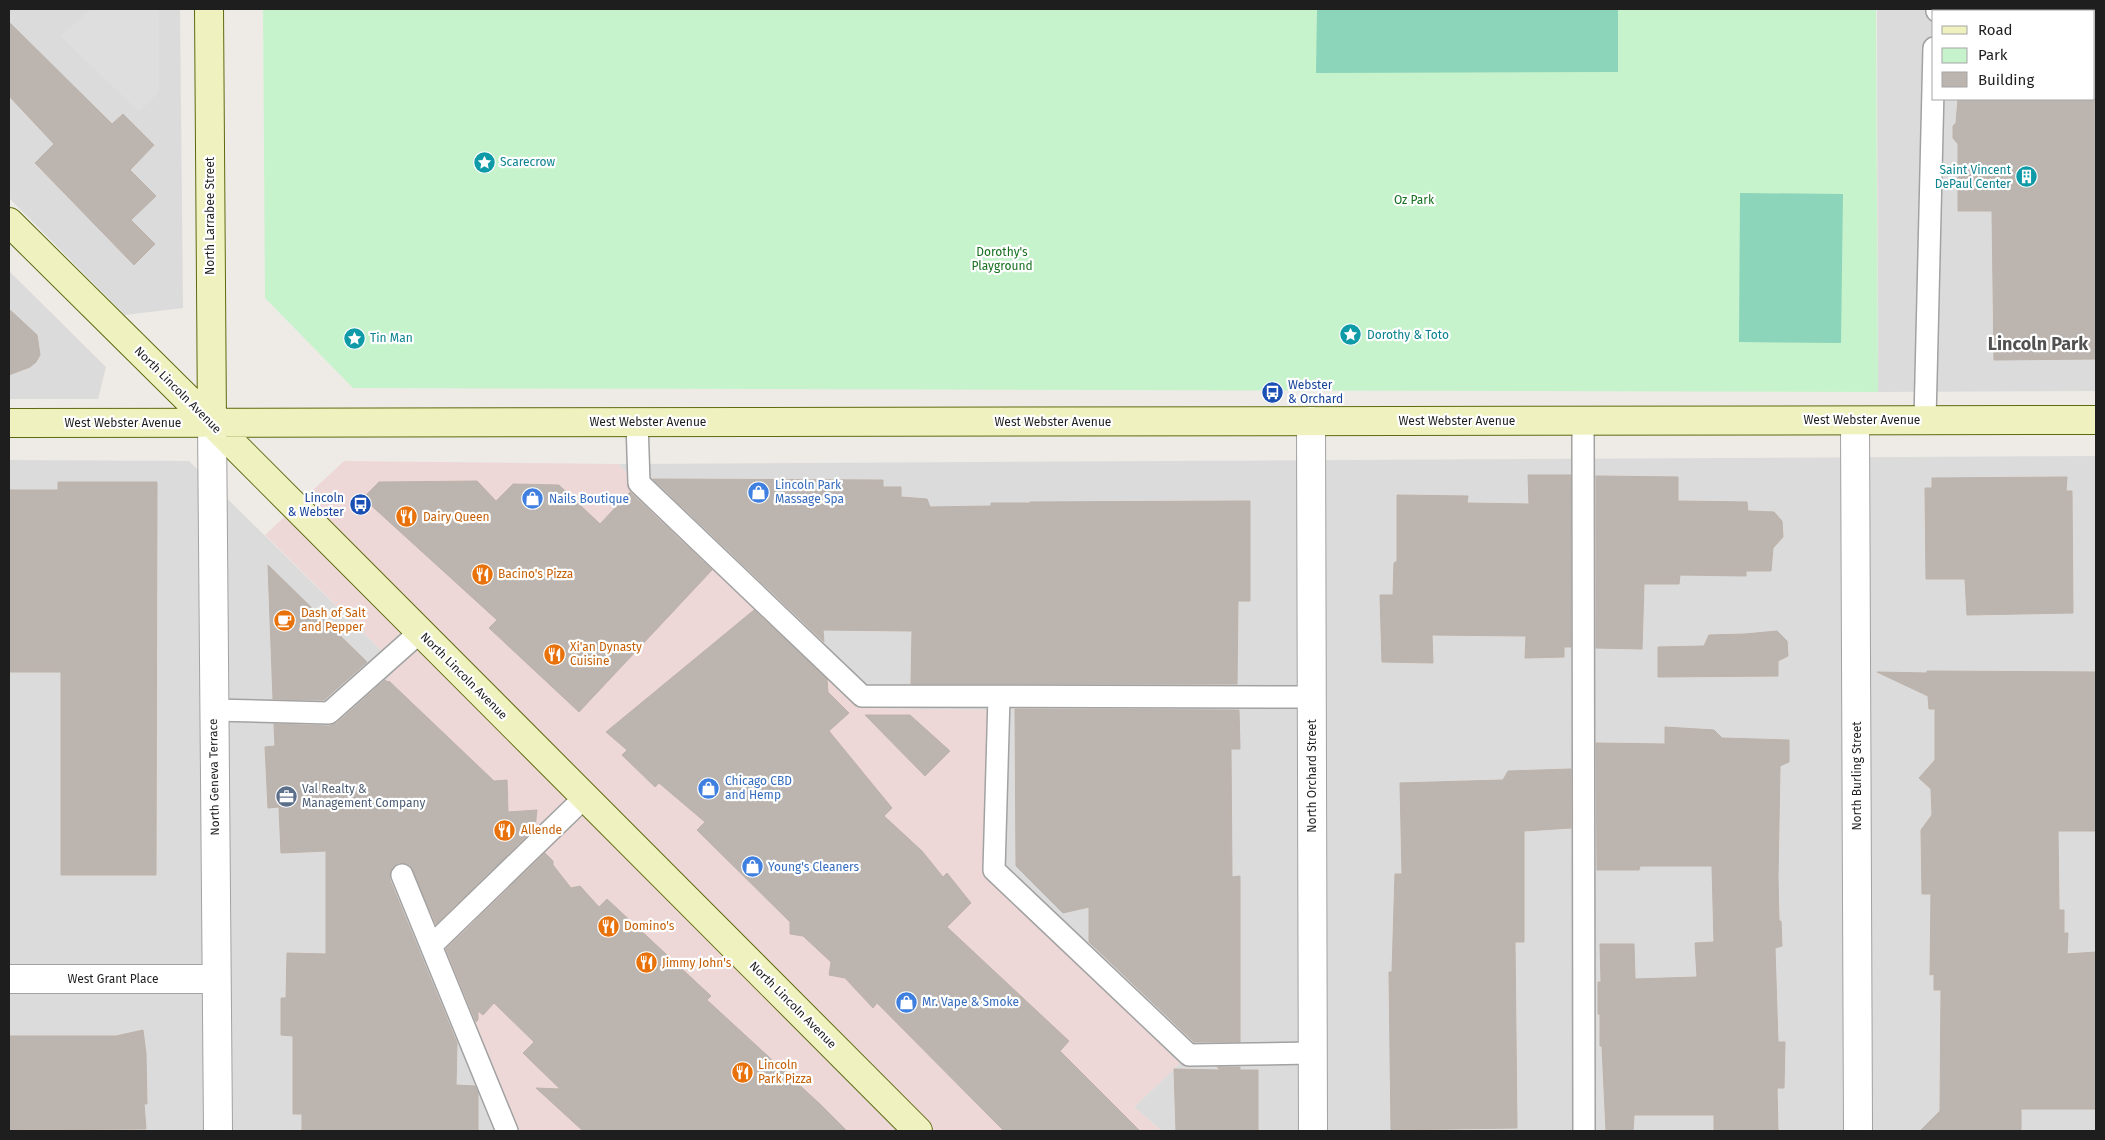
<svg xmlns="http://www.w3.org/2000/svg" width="2105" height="1140" viewBox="0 0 2105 1140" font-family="'Fira Sans',sans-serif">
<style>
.residential{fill:#dcdbdb;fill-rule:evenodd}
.commercial{fill:#edd8d7}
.park{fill:#c7f3cc}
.pitch{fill:#8cd4ba}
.parking{fill:#dedede}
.building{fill:#bbb4af;stroke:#beb3aa}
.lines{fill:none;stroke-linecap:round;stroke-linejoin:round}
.lane-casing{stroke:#a2a2a2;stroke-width:24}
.street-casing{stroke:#a2a2a2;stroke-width:30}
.secondary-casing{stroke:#5e6a11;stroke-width:30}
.lane{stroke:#fff;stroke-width:21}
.street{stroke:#fff;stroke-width:28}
.secondary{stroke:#eff2bf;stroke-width:28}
.labels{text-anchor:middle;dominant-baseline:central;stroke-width:4.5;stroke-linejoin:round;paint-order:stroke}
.culture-label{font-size:12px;fill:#0d838f;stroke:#fff;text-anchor:start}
.park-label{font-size:12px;fill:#187121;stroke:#fff}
.street-label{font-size:12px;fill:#1e1e1e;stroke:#fff}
.transit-label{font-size:12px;fill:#164399;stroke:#fff;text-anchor:start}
.shop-label{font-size:12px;fill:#366cbe;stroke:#fff;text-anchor:start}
.food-label{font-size:12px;fill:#c56008;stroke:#fff;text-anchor:start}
.service-label{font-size:12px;fill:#4e5e75;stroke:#fff;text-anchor:start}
.district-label{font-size:18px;font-weight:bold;fill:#515151;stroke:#fff}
</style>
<rect width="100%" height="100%" fill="#eeebe6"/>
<!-- residential -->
<path class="residential" d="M 9,9 L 180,9 L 183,308 L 125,315 L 9,198 Z
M 1877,9 L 2096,9 L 2096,391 L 1878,392 ZM 1934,11 L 2094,11 L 2094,99 L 1934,99 Z
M 9,271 L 106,367 L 98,399 L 9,399 Z
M 2096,456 L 2096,1131 L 1162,1131 L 1134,1107 L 1180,1063 L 987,877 L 989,710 L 858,708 L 618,464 Z
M 9,460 L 189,461 L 398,667 L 390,677 L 405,861 L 520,1131 L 9,1131 Z"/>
<!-- commercial -->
<path class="commercial" d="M 344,461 L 618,464 L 858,708 L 989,710 L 987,877 L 1180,1063 L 1134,1107 L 1162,1131 L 520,1131 L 405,861 L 340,731 L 398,667 L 265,535 Z"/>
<!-- park -->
<path class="park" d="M 263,9 L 1876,9 L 1878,392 L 353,388 L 265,298 Z"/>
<!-- pitch -->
<path class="pitch" d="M 1317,9 L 1618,9 L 1618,72 L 1316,73 Z
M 1740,193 L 1843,194 L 1841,343 L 1739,342 Z"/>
<!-- parking -->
<path class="parking" d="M 92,9 L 159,9 L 159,92 L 139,112 L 60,36 Z"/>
<!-- building -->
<path class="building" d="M 9,22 L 112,124 L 123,114 L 154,145 L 130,170 L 156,196 L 131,220 L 155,244 L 134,265 L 35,163 L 54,144 L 9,96 Z
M 1958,99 L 2096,99 L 2096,359 L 1994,360 L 1992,211 L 1958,211 L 1958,144 L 1953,138 L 1953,126 L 1956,123 Z
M 9,309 L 37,335 L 40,355 L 36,362 L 30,367 L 9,375 Z
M 1528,475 L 1571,475 L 1571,647 L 1564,647 L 1564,657 L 1525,658 L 1526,636 L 1432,635 L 1433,663 L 1382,662 L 1380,595 L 1393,595 L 1394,563 L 1397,561 L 1397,495 L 1468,496 L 1467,503 L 1529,504 Z
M 1596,476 L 1678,477 L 1678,501 L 1747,502 L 1748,511 L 1774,512 L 1782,521 L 1783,537 L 1773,548 L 1771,571 L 1746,571 L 1746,576 L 1680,575 L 1679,584 L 1644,584 L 1642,649 L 1596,648 Z
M 2067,477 L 2066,491 L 2072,491 L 2073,613 L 1967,615 L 1965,579 L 1926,579 L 1925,488 L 1932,488 L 1932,478 Z
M 653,479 L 883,480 L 883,487 L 901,487 L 901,497 L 927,499 L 930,507 L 991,506 L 991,503 L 1030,503 L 1030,502 L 1250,501 L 1250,601 L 1238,601 L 1237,684 L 911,684 L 912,631 L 823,630 L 824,642 Z
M 477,481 L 496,501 L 513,484 L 559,485 L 600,524 L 630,492 L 712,570 L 579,712 L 489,628 L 497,620 L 363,498 L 379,482 Z
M 58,482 L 157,482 L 156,875 L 61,875 L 61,672 L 9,672 L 9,490 L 58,490 Z
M 268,565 L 367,662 L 324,700 L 273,699 Z
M 754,610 L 827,679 L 828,692 L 849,713 L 829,731 L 892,808 L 884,816 L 922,851 L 943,877 L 947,873 L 971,903 L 947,927 L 1069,1041 L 1060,1051 L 1140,1131 L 1004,1131 L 877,1003 L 873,1008 L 845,978 L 829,975 L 831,962 L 803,936 L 790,934 L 790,922 L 697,830 L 705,822 L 659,783 L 655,787 L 622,755 L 627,750 L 606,732 Z
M 1777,631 L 1787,641 L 1788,656 L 1778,661 L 1778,676 L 1658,677 L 1658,647 L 1704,646 L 1709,635 L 1745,634 Z
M 1927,671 L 2096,672 L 2096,831 L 2058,831 L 2059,910 L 2064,910 L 2064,933 L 2068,933 L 2067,954 L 2096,952 L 2096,1109 L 2021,1109 L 2021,1131 L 1920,1131 L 1940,1111 L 1941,990 L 1934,990 L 1934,974 L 1930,975 L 1931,894 L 1922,894 L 1921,830 L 1932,815 L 1931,789 L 1919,778 L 1935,760 L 1935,709 L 1929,709 L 1928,696 L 1877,672 L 1927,673 Z
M 385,680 L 388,682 L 389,681 L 494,781 L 507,780 L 508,812 L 537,810 L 535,828 L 436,924 L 410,865 L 404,863 L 398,863 L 392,867 L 390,873 L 390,880 L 457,1043 L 456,1085 L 475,1086 L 478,1092 L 478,1131 L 302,1131 L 302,1114 L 293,1114 L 293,1036 L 281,1035 L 281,998 L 286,998 L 287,953 L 326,954 L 326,851 L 281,853 L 279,807 L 268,808 L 265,747 L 275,746 L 274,724 L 329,726 L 337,723 Z
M 1015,709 L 1239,710 L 1240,749 L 1231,749 L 1232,877 L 1240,876 L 1240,1042 L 1194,1042 L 1089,942 L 1089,907 L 1063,913 L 1016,866 Z
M 865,715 L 910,715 L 950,751 L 925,776 Z
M 1665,727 L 1714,730 L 1722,738 L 1789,740 L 1789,762 L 1780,766 L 1778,878 L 1779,921 L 1781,921 L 1782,946 L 1775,948 L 1778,1042 L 1785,1042 L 1784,1088 L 1777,1088 L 1778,1131 L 1714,1131 L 1714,1115 L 1634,1115 L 1633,1131 L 1606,1131 L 1602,1046 L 1600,1046 L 1600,1014 L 1598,1014 L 1598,982 L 1601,982 L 1600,944 L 1634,944 L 1635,979 L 1697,977 L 1695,943 L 1714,942 L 1712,866 L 1640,866 L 1639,870 L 1597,870 L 1596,743 L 1665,744 Z
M 1571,769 L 1571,828 L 1524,831 L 1524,942 L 1515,942 L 1517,1128 L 1391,1130 L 1389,972 L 1392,972 L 1395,874 L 1402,874 L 1400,783 L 1503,780 L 1508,771 Z
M 545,853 L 553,861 L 553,865 L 571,888 L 580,886 L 599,907 L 607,899 L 711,996 L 707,1000 L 820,1104 L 847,1131 L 583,1131 L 536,1088 L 560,1089 L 523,1053 L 534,1042 L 494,1003 L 483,1015 L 478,1011 L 478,1020 L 476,1022 L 446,949 Z
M 143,1030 L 146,1054 L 147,1104 L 144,1104 L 146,1129 L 9,1130 L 9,1036 L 116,1036 Z
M 1217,1067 L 1240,1067 L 1240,1070 L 1258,1070 L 1258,1131 L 1176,1131 L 1174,1069 L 1220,1070 Z"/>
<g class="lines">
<defs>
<path id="lane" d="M 1937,11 L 1938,9
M 1925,420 L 1934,48
M 1583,421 L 1584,1131
M 637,422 L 639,483 L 862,696 L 1312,697
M 999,697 L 994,870 L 1189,1055 L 1313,1053
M 214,710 L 329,713 L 420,632
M 402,875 L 507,1131
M 431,946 L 585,797"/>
<path id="street" d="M 1311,421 L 1313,1131
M 1855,421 L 1858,1131
M 212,423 L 218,1131
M 9,979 L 216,979"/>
<path id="secondary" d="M 209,9 L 212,423
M 9,222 L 212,423 L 918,1131
M 9,423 L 2096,420"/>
</defs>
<!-- lane casing -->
<use href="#lane" class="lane-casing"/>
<!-- street casing -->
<use href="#street" class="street-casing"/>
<!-- secondary casing -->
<use href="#secondary" class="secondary-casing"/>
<!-- lane -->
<use href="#lane" class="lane"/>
<!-- street -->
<use href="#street" class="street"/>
<!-- secondary -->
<use href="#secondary" class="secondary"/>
</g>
<!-- icons -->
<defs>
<symbol id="sight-disc" viewBox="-11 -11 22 22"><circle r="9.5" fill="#0f9aa8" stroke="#fff"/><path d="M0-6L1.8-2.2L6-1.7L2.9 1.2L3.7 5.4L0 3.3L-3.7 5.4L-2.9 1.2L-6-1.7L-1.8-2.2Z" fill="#fff"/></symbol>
<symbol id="building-disc" viewBox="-11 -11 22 22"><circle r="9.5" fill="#0f9aa8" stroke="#fff"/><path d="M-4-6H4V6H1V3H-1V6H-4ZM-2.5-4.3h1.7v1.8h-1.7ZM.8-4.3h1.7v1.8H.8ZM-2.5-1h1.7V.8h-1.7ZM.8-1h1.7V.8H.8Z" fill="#fff"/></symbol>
<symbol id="bus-disc" viewBox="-11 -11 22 22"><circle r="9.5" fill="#1a4fb4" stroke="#fff"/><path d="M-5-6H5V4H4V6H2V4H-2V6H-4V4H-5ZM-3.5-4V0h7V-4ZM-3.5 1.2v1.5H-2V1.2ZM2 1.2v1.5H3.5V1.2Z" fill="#fff"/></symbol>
<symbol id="shop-disc" viewBox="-11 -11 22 22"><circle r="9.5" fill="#3f7fe0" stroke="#fff"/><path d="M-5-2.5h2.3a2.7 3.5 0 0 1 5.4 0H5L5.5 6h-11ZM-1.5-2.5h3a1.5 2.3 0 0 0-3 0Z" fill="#fff"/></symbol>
<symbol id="restaurant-disc" viewBox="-11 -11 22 22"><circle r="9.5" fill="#e8710a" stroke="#fff"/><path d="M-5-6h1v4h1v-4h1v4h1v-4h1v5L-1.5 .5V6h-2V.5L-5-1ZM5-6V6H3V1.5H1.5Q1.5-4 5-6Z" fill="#fff"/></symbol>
<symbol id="cafe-disc" viewBox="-11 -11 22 22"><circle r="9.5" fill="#e8710a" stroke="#fff"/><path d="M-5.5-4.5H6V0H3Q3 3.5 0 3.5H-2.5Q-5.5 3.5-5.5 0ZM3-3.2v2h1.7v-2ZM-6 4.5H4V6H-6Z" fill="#fff"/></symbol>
<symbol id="office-disc" viewBox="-11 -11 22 22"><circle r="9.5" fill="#5c6f8a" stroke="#fff"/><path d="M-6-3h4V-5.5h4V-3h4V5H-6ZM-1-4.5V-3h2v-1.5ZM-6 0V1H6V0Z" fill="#fff"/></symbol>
</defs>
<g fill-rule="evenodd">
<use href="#sight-disc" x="472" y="150" width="25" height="25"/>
<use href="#building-disc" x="2014" y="164" width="25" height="25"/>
<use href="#sight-disc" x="1338" y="322" width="25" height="25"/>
<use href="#sight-disc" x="342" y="326" width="25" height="25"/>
<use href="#bus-disc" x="1260" y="380" width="25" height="25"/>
<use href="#shop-disc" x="746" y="480" width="25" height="25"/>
<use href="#shop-disc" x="520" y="486" width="25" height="25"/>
<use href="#bus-disc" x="348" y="492" width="25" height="25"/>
<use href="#restaurant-disc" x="394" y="504" width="25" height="25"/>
<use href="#restaurant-disc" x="470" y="562" width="25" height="25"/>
<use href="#cafe-disc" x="272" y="608" width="25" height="25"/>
<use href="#restaurant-disc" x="542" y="642" width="25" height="25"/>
<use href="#shop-disc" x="696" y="776" width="25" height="25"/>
<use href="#office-disc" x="274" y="784" width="25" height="25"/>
<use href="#restaurant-disc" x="492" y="818" width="25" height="25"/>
<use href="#shop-disc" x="740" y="854" width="25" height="25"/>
<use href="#restaurant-disc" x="596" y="914" width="25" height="25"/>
<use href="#restaurant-disc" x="634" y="950" width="25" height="25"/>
<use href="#shop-disc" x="894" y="990" width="25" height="25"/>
<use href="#restaurant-disc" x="730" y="1060" width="25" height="25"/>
</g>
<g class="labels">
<!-- culture labels -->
<g class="culture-label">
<text x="500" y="162">Scarecrow</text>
<text x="2011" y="170" text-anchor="end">Saint Vincent<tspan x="2011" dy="14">DePaul Center</tspan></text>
<text x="1367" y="335">Dorothy &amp; Toto</text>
<text x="370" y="338">Tin Man</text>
</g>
<!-- park labels -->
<g class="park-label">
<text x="1414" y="200">Oz Park</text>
<text x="1002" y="252">Dorothy's<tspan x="1002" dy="14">Playground</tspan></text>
</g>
<!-- street labels -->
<g class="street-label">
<text transform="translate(210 216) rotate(-90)">North Larrabee Street</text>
<text transform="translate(178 390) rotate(45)">North Lincoln Avenue</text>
<text x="1862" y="420">West Webster Avenue</text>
<text x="1457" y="421">West Webster Avenue</text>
<text x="648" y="422">West Webster Avenue</text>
<text x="1053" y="422">West Webster Avenue</text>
<text x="123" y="423">West Webster Avenue</text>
<text transform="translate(464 676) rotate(45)">North Lincoln Avenue</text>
<text transform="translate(1312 776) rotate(-90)">North Orchard Street</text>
<text transform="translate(1857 776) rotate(-90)">North Burling Street</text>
<text transform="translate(214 777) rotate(-91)">North Geneva Terrace</text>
<text x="113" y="979">West Grant Place</text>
<text transform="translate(793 1005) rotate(45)">North Lincoln Avenue</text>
</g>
<!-- transit labels -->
<g class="transit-label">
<text x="1288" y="385">Webster<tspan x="1288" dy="14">&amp; Orchard</tspan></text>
<text x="344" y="498" text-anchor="end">Lincoln<tspan x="344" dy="14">&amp; Webster</tspan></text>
</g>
<!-- shop labels -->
<g class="shop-label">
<text x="775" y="485">Lincoln Park<tspan x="775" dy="14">Massage Spa</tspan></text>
<text x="549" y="499">Nails Boutique</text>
<text x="725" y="781">Chicago CBD<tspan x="725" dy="14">and Hemp</tspan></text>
<text x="768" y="867">Young's Cleaners</text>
<text x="922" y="1002">Mr. Vape &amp; Smoke</text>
</g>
<!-- food labels -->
<g class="food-label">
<text x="423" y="517">Dairy Queen</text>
<text x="498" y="574">Bacino's Pizza</text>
<text x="301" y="613">Dash of Salt<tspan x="301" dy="14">and Pepper</tspan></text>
<text x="570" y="647">Xi'an Dynasty<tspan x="570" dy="14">Cuisine</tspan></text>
<text x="521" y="830">Allende</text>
<text x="624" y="926">Domino's</text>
<text x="662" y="963">Jimmy John's</text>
<text x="758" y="1065">Lincoln<tspan x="758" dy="14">Park Pizza</tspan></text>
</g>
<!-- service labels -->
<g class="service-label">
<text x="302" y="789">Val Realty &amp;<tspan x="302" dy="14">Management Company</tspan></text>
</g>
<!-- district labels -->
<g class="district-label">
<text x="2038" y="344">Lincoln Park</text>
</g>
</g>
<!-- border -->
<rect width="2105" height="1140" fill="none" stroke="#1e1e1e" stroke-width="20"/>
<!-- legend -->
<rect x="1932" y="10" width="162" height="90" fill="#ffffff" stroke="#a5a5a5"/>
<rect x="1942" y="26" width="25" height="8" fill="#eff2bf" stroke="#a5a5a5"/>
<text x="1978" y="35" font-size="15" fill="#1e1e1e">Road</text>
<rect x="1942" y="48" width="25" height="15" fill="#c7f3cc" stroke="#a5a5a5"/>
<text x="1978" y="60" font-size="15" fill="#1e1e1e">Park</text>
<rect x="1942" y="72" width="25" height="15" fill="#bbb4af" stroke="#a5a5a5"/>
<text x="1978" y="85" font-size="15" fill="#1e1e1e">Building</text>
</svg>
